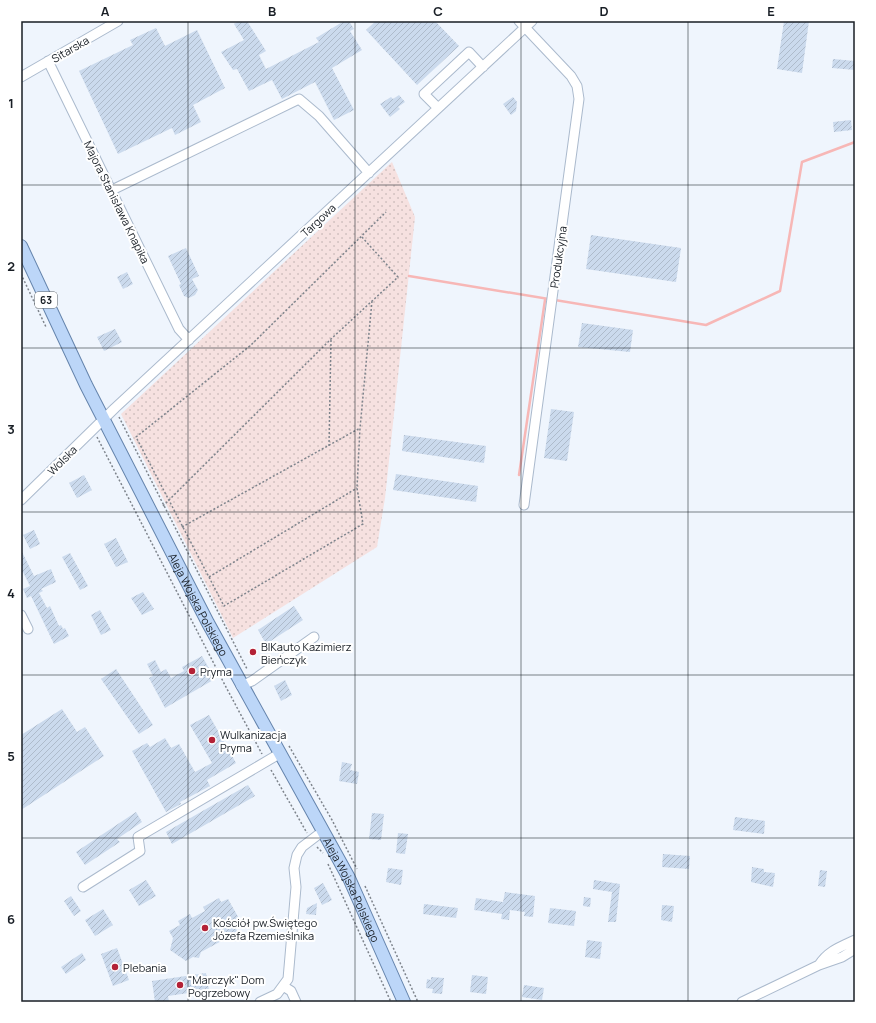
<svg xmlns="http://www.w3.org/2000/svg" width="876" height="1023" viewBox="0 0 876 1023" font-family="Manrope,sans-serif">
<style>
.garden{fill:url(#garden-dots)}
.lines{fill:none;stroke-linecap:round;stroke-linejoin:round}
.stream{stroke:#f7b7b6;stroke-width:2.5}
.building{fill:url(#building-hatch)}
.minor-casing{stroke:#abbacd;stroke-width:11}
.major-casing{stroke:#6584ac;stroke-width:14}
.path{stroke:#7e848c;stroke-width:1.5;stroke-dasharray:2 2;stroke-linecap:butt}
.minor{stroke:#fff;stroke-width:9}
.major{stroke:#bcd6f8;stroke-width:12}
.grid{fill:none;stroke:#181e25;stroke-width:1;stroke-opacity:0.55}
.poi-dot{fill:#b32136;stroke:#fff;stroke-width:1.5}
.labels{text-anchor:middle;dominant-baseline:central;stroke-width:4;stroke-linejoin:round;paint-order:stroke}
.shield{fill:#fff;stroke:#5d6266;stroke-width:1}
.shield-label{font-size:10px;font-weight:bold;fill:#181e25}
.street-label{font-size:11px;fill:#181e25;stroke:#fff}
.poi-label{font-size:11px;fill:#181e25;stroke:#fff;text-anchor:start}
.neatline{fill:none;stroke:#181e25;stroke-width:1.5}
.grid-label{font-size:13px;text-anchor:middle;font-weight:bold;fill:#181e25}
</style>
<defs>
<pattern id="garden-dots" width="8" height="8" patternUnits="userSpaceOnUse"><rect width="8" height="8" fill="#f6e1e0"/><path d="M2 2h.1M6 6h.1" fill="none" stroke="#d2c1c0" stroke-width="1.8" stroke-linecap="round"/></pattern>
<pattern id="building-hatch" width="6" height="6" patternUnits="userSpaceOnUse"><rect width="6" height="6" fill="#cbdaed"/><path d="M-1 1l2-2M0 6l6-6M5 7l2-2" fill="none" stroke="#aebbcb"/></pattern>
</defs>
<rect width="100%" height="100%" fill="#eff5fd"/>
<!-- garden -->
<path class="garden" d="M 392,162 L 415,217 L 385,498 L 377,547 L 233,638 L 121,414 Z"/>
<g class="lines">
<!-- stream -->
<path class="stream" d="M 409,276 L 706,325 L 780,291 L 802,162 L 855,142
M 519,475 L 545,300"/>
</g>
<!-- building -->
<path class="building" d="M 239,21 L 247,21 L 266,51 L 259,55 L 266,69 L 319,42 L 316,38 L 344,21 L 349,21 L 354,29 L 350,31 L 362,50 L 332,68 L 354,110 L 334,120 L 315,82 L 282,99 L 272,80 L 249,91 L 237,69 L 233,70 L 221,52 L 244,40 L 234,24 Z
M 376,21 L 435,21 L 459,46 L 417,85 L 366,30 Z
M 784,21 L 809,21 L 802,73 L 777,69 Z
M 156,28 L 165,46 L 197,30 L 225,88 L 193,105 L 201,122 L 175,135 L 172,128 L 118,154 L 79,71 L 133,45 L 130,40 Z
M 833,59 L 855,61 L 855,70 L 832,68 Z
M 399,95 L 405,102 L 398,107 L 400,109 L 390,117 L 380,104 L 391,97 L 393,99 Z
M 513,97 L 517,102 L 516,111 L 511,115 L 503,104 Z
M 851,120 L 852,130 L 834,132 L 833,122 Z
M 591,235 L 681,248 L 676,282 L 586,269 Z
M 186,248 L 199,276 L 192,279 L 198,290 L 195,295 L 189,298 L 184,296 L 179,285 L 181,284 L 168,256 Z
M 127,272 L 133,284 L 123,289 L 117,277 Z
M 582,323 L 633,330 L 630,352 L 578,347 Z
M 115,329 L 122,342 L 104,351 L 97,337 Z
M 551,409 L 574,412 L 567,461 L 544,458 Z
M 404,435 L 486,446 L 484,463 L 402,451 Z
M 396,474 L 478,486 L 476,502 L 393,490 Z
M 84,475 L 92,490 L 77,498 L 69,483 Z
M 34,530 L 40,544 L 30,549 L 23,535 Z
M 116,538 L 128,562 L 116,567 L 104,544 Z
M 21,550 L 34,576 L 51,569 L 56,582 L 41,589 L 43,591 L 39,593 L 47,608 L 50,606 L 59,626 L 61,625 L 63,629 L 65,628 L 69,636 L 54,644 L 31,596 L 27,598 L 23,589 L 30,586 L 23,572 L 21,573 Z
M 70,553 L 88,586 L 80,590 L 62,557 Z
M 143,592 L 154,609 L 142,615 L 131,598 Z
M 294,606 L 303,620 L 266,644 L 258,630 Z
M 100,610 L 111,630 L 101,635 L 91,615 Z
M 202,656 L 215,679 L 165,708 L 149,678 L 153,676 L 147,664 L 155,660 L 161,672 L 166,669 L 171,678 L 184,671 L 182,667 Z
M 116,669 L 153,725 L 139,734 L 101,679 Z
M 285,680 L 292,695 L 281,701 L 274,686 Z
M 62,709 L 77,732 L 85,727 L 104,756 L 21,810 L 21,735 Z
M 209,715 L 236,763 L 207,780 L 210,786 L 180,802 L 181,804 L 166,812 L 132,751 L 147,743 L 150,747 L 165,738 L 171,748 L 179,744 L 195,772 L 212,763 L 190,725 Z
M 342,762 L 352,764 L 350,770 L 359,772 L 357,784 L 339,781 Z
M 248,785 L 255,796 L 172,844 L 166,832 Z
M 136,812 L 142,822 L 117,839 L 120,842 L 85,865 L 76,852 Z
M 372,813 L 384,814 L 381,840 L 369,839 Z
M 735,817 L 765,821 L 764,834 L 733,830 Z
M 398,833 L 408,834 L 405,854 L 396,853 Z
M 663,854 L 690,856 L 689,869 L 662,867 Z
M 752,867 L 764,869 L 764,872 L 775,873 L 773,887 L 751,882 Z
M 388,868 L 403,870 L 401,885 L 386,882 Z
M 820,870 L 827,871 L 825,887 L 818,886 Z
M 146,880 L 156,896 L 139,906 L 129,890 Z
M 594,880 L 620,884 L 616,922 L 608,922 L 612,892 L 593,889 Z
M 323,883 L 332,900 L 322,905 L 314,888 Z
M 505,892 L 535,896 L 533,917 L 524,916 L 525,912 L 510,910 L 509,920 L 501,919 L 502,914 L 474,910 L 476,898 L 503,902 Z
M 71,896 L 81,911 L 74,916 L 64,901 Z
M 584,897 L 591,898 L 590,907 L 583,906 Z
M 219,898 L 221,902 L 228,899 L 241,922 L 234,925 L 240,936 L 231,941 L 229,937 L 201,952 L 199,958 L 193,957 L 186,961 L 170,950 L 173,938 L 169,931 L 180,925 L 178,921 L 190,914 L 192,918 L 205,911 L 203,907 Z
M 317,903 L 316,915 L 306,914 L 307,908 Z
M 424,904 L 458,908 L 456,918 L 423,914 Z
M 662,905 L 674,906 L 672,922 L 661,920 Z
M 550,908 L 576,911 L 574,926 L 548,923 Z
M 103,909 L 113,925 L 95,936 L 85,920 Z
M 587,940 L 602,942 L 600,959 L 585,957 Z
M 117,948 L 129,980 L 113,986 L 101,954 Z
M 82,953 L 86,960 L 66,974 L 61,967 Z
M 206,973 L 209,990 L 168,996 L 169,1002 L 155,1002 L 152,981 Z
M 472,975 L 488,977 L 486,994 L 470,992 Z
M 431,977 L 444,978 L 442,994 L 432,993 L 433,989 L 426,988 L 427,979 L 431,980 Z
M 524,985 L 544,988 L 542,1000 L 522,997 Z"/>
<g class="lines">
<defs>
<path id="minor" d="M 519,21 L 571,76 L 577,86 L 579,99 L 524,505
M 48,61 L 179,329 L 189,340
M 21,77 L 118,21
M 438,108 L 424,94 L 469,52 L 483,67
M 112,190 L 299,99 L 319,116 L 369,173
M 21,500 L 115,408 L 532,21
M 21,615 L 28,629
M 241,686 L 252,681 L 314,637
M 83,887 L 140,851 L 138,837 L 279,754
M 819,965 L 842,957 L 855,949
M 283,986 L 291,991 L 296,1002
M 260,1002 L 277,994 L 288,979 L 296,887 L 294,868 L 297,855 L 302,847 L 323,831
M 742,1002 L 819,965 C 828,951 840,947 855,940"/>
<g id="major">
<path id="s1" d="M 21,246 L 86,385 L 208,623 L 349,878 L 404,1002"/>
</g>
</defs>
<!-- minor casing -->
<use href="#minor" class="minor-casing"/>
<!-- major casing -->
<use href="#major" class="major-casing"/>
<!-- path -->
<path class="path" d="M 21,274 L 46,327
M 372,301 L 360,428 L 357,488 L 363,524 L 224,606 L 136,437 L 251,345 L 386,212
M 119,417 L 247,669
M 97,437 L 227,689 L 262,754
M 329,446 L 331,340
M 163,506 L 331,339 L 398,277 L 361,236
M 182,527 L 360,428
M 209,577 L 357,488
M 289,746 L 332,820 L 357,869
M 271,770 L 307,833
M 317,847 L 323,853
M 328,864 L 391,1002
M 365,886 L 418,1002"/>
<!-- minor -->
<use href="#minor" class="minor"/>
<!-- major -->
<use href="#major" class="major"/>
</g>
<!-- grid -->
<path class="grid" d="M 188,21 L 188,1002M 355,21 L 355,1002M 521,21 L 521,1002M 688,21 L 688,1002M 21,185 L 855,185M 21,348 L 855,348M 21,512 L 855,512M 21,675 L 855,675M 21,838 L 855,838"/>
<!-- markers -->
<g class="poi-dot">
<circle cx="253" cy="652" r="4"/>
<circle cx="192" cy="671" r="4"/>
<circle cx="212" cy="740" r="4"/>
<circle cx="205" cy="928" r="4"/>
<circle cx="115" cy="967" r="4"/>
<circle cx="180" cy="985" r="4"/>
</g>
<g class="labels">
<!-- shield labels -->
<rect class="shield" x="35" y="292" width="22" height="16" rx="3"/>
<g class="shield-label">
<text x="46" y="300">63</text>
</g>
<!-- street labels -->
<g class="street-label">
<text transform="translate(70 49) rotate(-30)">Sitarska</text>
<text transform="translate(117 202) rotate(64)">Majora Stanisława Knapika</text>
<text transform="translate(318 220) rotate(-43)">Targowa</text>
<text transform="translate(558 257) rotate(-82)">Produkcyjna</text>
<text transform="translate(62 460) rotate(-45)">Wolska</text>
<text stroke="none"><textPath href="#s1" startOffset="400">Aleja Wojska Polskiego</textPath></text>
<text stroke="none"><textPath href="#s1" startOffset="724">Aleja Wojska Polskiego</textPath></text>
</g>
<!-- poi labels -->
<g class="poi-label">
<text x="261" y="646">BIKauto Kazimierz<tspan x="261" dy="13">Bieńczyk</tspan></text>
<text x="200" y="671">Pryma</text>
<text x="220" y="734">Wulkanizacja<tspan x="220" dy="13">Pryma</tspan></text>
<text x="213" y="922">Kościół pw.Świętego<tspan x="213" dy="13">Józefa Rzemieślnika</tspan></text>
<text x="123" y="967">Plebania</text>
<text x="188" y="979">"Marczyk" Dom<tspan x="188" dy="13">Pogrzebowy</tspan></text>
</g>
</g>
<!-- border -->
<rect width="876" height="1023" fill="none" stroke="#ffffff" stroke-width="44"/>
<rect x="22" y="22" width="832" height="979" class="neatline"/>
<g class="grid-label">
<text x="105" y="16">A</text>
<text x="272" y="16">B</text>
<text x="438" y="16">C</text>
<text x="604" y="16">D</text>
<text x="771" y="16">E</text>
<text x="11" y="108">1</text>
<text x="11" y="271">2</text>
<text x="11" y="434">3</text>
<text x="11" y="598">4</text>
<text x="11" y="761">5</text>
<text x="11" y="924">6</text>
</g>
</svg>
